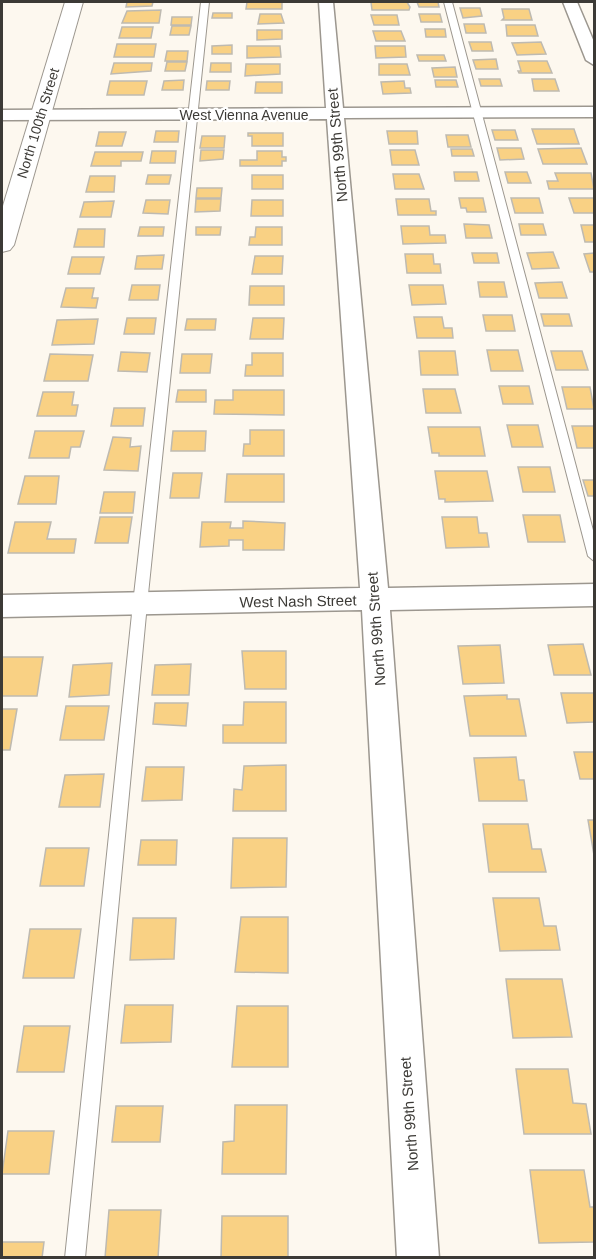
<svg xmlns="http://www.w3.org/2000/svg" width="596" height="1259" viewBox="0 0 596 1259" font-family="Helvetica,sans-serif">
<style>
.building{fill:#f9d184;stroke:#bebab1;stroke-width:1.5}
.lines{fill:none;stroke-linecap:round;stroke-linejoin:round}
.service-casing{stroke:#9c978f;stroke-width:2}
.minor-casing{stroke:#9c978f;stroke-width:3}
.tertiary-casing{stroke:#9c978f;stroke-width:2}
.service{fill:#fff;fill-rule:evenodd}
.minor{fill:#fff;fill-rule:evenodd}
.tertiary{fill:#fff;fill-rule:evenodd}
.labels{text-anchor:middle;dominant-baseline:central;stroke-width:4.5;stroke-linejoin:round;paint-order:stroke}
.far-street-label{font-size:14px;fill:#3c3a36;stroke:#fff}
.street-label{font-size:15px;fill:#3c3a36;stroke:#fff}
</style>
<rect width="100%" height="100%" fill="#fdf8ef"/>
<!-- building -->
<path class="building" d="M 127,2 L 153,2 L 152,6 L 126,7 Z
M 247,2 L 282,2 L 282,9 L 246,9 Z
M 371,2 L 407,2 L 410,7 L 409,10 L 372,10 Z
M 417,2 L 438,2 L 439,7 L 419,7 Z
M 460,8 L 480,8 L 482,16 L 463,18 Z
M 502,9 L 529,9 L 532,20 L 502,20 L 504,18 Z
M 161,10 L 159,23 L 122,23 L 127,11 Z
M 213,13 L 232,13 L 232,18 L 212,18 Z
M 260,14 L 281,14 L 284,23 L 258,24 Z
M 419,14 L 440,14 L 442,22 L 421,22 Z
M 371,15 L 397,15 L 399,25 L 374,25 Z
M 172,17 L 192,17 L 191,25 L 171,25 Z
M 464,24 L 484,24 L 486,33 L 466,33 Z
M 506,25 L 535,25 L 538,36 L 507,36 Z
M 172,26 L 191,26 L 189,35 L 170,35 Z
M 122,27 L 153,27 L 151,38 L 119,38 Z
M 425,29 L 445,29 L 446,37 L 426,37 Z
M 257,30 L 282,30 L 282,39 L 257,40 Z
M 373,31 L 401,31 L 405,41 L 376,41 Z
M 469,42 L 491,42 L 493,51 L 472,51 Z
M 541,42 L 546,54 L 517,55 L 512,43 Z
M 117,44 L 156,44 L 154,57 L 114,57 Z
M 232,45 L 232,54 L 212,54 L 212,46 Z
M 247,46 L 280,46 L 281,57 L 247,58 Z
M 375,46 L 405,46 L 406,57 L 376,58 Z
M 167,51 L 188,51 L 187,61 L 165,61 Z
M 417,55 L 444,55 L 446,61 L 419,61 Z
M 496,59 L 498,69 L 476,69 L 473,60 Z
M 518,61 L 547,61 L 552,73 L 519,73 L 518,71 L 521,71 Z
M 167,62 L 187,62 L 185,71 L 165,71 Z
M 114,63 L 152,63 L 151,71 L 111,74 Z
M 211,63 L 231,63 L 231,72 L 210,72 Z
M 246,64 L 280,64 L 280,74 L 245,76 Z
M 379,64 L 407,64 L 410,75 L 379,75 Z
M 455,67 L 457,77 L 434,77 L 432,68 Z
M 479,79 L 500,79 L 502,86 L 481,86 Z
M 532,79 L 555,79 L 559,91 L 534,91 Z
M 184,80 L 183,90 L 162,90 L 164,81 Z
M 435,80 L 456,80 L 458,87 L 436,87 Z
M 110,81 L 147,81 L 144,95 L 107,95 Z
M 207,81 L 230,81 L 229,90 L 206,90 Z
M 404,81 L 405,88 L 410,88 L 411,93 L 383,94 L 381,82 Z
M 256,82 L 282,82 L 282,93 L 255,93 Z
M 532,129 L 574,129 L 579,144 L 537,144 Z
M 492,130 L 515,130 L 518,140 L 495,140 Z
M 156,131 L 179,131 L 178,142 L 154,142 Z
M 387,131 L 417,131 L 418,144 L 389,144 Z
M 99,132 L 126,132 L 122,146 L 96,146 Z
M 248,133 L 283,133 L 283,146 L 252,146 L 252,136 L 248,136 Z
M 446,135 L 468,135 L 471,147 L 448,147 Z
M 202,136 L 225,136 L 224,148 L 200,148 Z
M 497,148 L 521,148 L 524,159 L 500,160 Z
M 581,148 L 587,164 L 543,164 L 538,149 Z
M 451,149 L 472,149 L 474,156 L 452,156 Z
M 201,150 L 224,150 L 223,159 L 200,161 Z
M 390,150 L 415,150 L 419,165 L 392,165 Z
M 152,151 L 176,151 L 175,163 L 150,163 Z
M 257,151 L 282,151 L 282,157 L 286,157 L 286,161 L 282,161 L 282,166 L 240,166 L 240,160 L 257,160 Z
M 95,152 L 143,152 L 141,161 L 121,161 L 121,166 L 91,166 Z
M 454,172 L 477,172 L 479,181 L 455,181 Z
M 505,172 L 527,172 L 531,183 L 508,183 Z
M 555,173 L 591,173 L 594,189 L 549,189 L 547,181 L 558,181 Z
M 393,174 L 419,174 L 424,189 L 395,189 Z
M 148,175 L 171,175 L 169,184 L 146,184 Z
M 252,175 L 283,175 L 283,189 L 252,189 Z
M 90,176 L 115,176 L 114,192 L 86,192 Z
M 197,188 L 222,188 L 221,198 L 196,198 Z
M 459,198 L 483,198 L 486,212 L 467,212 L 466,208 L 461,208 Z
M 511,198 L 539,198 L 543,213 L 515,213 Z
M 569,198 L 594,198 L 594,213 L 574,213 Z
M 196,199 L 221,199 L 220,211 L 195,212 Z
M 396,199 L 429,199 L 431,211 L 436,211 L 436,215 L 398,215 Z
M 146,200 L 170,200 L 168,214 L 143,213 Z
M 252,200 L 283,200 L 283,216 L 251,216 Z
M 114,201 L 111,217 L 80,217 L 84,202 Z
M 464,224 L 489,225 L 492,238 L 466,238 Z
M 519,224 L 543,224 L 546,235 L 521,235 Z
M 581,225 L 594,225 L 594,242 L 585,242 Z
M 401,226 L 429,226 L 430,235 L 445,235 L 446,243 L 403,244 Z
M 140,227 L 164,227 L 163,236 L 138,236 Z
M 196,227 L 221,227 L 220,235 L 196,235 Z
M 256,227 L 282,227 L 282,245 L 249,245 L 250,237 L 255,237 Z
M 78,229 L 105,229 L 104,247 L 74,247 Z
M 553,252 L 559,268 L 532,269 L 527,253 Z
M 472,253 L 497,253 L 499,263 L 474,263 Z
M 594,253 L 594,272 L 590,272 L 584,254 Z
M 405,254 L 433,254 L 434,264 L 440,264 L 441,273 L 407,273 Z
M 164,255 L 162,269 L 135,269 L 137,256 Z
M 255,256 L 283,256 L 282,274 L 252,274 Z
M 72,257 L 104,257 L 100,274 L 68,274 Z
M 478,282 L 504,282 L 507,297 L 480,297 Z
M 562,282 L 567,298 L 539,298 L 535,283 Z
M 132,285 L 160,285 L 158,300 L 129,300 Z
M 409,285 L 443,285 L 446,304 L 412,305 Z
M 250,286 L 284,286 L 284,305 L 249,305 Z
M 66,288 L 94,288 L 92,298 L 98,298 L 96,308 L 61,307 Z
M 541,314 L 569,314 L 572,326 L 544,326 Z
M 483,315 L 512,315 L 515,331 L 486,331 Z
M 414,317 L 442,317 L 444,328 L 452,328 L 453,338 L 417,338 Z
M 127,318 L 156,318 L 154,334 L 124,334 Z
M 253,318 L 284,318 L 283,339 L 250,339 Z
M 98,319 L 94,344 L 52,345 L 57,320 Z
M 187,319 L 216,319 L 215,330 L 185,330 Z
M 487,350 L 518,350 L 523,371 L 491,371 Z
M 419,351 L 455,351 L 458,375 L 421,375 Z
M 551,351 L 582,351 L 588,370 L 556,370 Z
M 121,352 L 150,353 L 147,372 L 118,371 Z
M 252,353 L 283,353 L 283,376 L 245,376 L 246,365 L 252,365 Z
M 50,354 L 93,355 L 88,381 L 44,381 Z
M 182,354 L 212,354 L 210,373 L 180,373 Z
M 499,386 L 529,386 L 533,404 L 503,404 Z
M 562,387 L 590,387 L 594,409 L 567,409 Z
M 423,389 L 455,389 L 461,413 L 426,413 Z
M 178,390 L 206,390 L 206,402 L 176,402 Z
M 233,390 L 284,390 L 284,415 L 214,414 L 215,400 L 233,400 Z
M 43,392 L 74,392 L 72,405 L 78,405 L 76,416 L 37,416 Z
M 114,408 L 145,408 L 143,426 L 111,426 Z
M 507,425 L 538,425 L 543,447 L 512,447 Z
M 572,426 L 594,426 L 594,448 L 577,448 Z
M 428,427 L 480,427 L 485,456 L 439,456 L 439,453 L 432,453 Z
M 250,430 L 284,430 L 284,456 L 243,456 L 244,444 L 250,444 Z
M 35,431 L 84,431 L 80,447 L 71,447 L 69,458 L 29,458 Z
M 173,431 L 206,431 L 205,451 L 171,451 Z
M 113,437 L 131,438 L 130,447 L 141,446 L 138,471 L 104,470 Z
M 518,467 L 550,467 L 555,492 L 523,492 Z
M 435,471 L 487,471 L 493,501 L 445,502 L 445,499 L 439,499 Z
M 173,473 L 202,473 L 199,498 L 170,498 Z
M 227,474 L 284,474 L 284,502 L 225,502 Z
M 25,476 L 59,476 L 56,504 L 18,504 Z
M 583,480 L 594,480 L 594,496 L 588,496 Z
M 104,492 L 135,492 L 133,513 L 100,513 Z
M 523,515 L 560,515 L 565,542 L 528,542 Z
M 100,517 L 132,517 L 128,543 L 95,543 Z
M 442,517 L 477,517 L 479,533 L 487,533 L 489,547 L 446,548 Z
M 243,521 L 285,523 L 284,550 L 243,550 L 243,540 L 229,540 L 229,546 L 200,547 L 202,522 L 231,522 L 230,528 L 243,528 Z
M 15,522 L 51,522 L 47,539 L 76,539 L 74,553 L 8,553 Z
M 583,644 L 591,675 L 554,675 L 548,645 Z
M 500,645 L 504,683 L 463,684 L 458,646 Z
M 242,651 L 286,651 L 286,689 L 245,689 Z
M 2,657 L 43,657 L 37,696 L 2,696 Z
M 112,663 L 109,695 L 69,697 L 73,665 Z
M 191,664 L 189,695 L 152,695 L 155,665 Z
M 561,693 L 594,693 L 594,722 L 567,723 Z
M 507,695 L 507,699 L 519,699 L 526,736 L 470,736 L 464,696 Z
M 244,702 L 286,702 L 286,743 L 223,743 L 223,725 L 243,725 Z
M 155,703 L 188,703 L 186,726 L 153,724 Z
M 66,706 L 109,706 L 104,740 L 60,740 Z
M 2,709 L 17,709 L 10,750 L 2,750 Z
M 574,752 L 594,752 L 594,779 L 580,779 Z
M 516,757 L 519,780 L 524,780 L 527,801 L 479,801 L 474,758 Z
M 286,765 L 286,811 L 233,811 L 234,789 L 242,790 L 244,766 Z
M 146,767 L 184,767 L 182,800 L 142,801 Z
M 104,774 L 100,807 L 59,807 L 65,775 Z
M 588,820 L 594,820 L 594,855 Z
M 483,824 L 528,824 L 532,849 L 541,849 L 546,872 L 489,872 Z
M 233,838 L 287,838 L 286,887 L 231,888 Z
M 141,840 L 177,840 L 176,865 L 138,865 Z
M 46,848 L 89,848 L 84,886 L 40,886 Z
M 493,898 L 539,898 L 544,926 L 556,926 L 560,950 L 500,951 Z
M 241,917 L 288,917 L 288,973 L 235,972 Z
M 133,918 L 176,918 L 174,959 L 130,960 Z
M 30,929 L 81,929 L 74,978 L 23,978 Z
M 506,979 L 562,979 L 572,1037 L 513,1038 Z
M 125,1005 L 173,1005 L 171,1042 L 121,1043 Z
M 237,1006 L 288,1006 L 288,1067 L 232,1067 Z
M 24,1026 L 70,1026 L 64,1072 L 17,1072 Z
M 516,1069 L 568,1069 L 573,1103 L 586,1104 L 591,1134 L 524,1134 Z
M 235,1105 L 287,1105 L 286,1174 L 222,1174 L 223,1142 L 234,1141 Z
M 116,1106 L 163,1106 L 160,1142 L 112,1142 Z
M 8,1131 L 54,1131 L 49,1174 L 2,1174 Z
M 530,1170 L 584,1170 L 590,1207 L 594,1207 L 594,1242 L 539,1243 Z
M 109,1210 L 161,1210 L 158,1258 L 105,1258 Z
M 222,1216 L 288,1216 L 288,1258 L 221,1258 Z
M 2,1242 L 44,1242 L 42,1258 L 2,1258 Z"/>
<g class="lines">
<defs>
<path id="service" d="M 201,2 L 209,2 L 147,604 L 85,1258 L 65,1258 L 133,604 Z
M 444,2 L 452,2 L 594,534 L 594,561 L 588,556 Z"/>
<path id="minor" d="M 319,2 L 333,2 L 343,108 L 594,107 L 594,117 L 344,118 L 388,588 L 594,584 L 594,606 L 390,610 L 439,1258 L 397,1258 L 362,610 L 2,617 L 2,595 L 360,588 L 327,119 L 2,120 L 2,110 L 326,108 Z
M 563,2 L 577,2 L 594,42 L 594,65 L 586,60 Z"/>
<path id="tertiary" d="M 65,2 L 83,2 L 14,245 L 10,250 L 2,252 L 2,209 Z"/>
</defs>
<!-- service casing -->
<use href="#service" class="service-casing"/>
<!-- minor casing -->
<use href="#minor" class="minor-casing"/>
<!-- tertiary casing -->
<use href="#tertiary" class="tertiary-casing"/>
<!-- service -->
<use href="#service" class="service"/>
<!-- minor -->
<use href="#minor" class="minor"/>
<!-- tertiary -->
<use href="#tertiary" class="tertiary"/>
</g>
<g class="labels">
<!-- far-street labels -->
<g class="far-street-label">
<text x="244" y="115">West Vienna Avenue</text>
<text transform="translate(38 123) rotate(-73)">North 100th Street</text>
</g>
<!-- street labels -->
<g class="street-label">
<text transform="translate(337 145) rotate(-95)">North 99th Street</text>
<text transform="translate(298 601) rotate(-1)">West Nash Street</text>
<text transform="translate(376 629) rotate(-94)">North 99th Street</text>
<text transform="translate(409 1114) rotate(-94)">North 99th Street</text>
</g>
</g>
<!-- border -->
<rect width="596" height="1259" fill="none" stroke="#3c3a36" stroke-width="6"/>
</svg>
